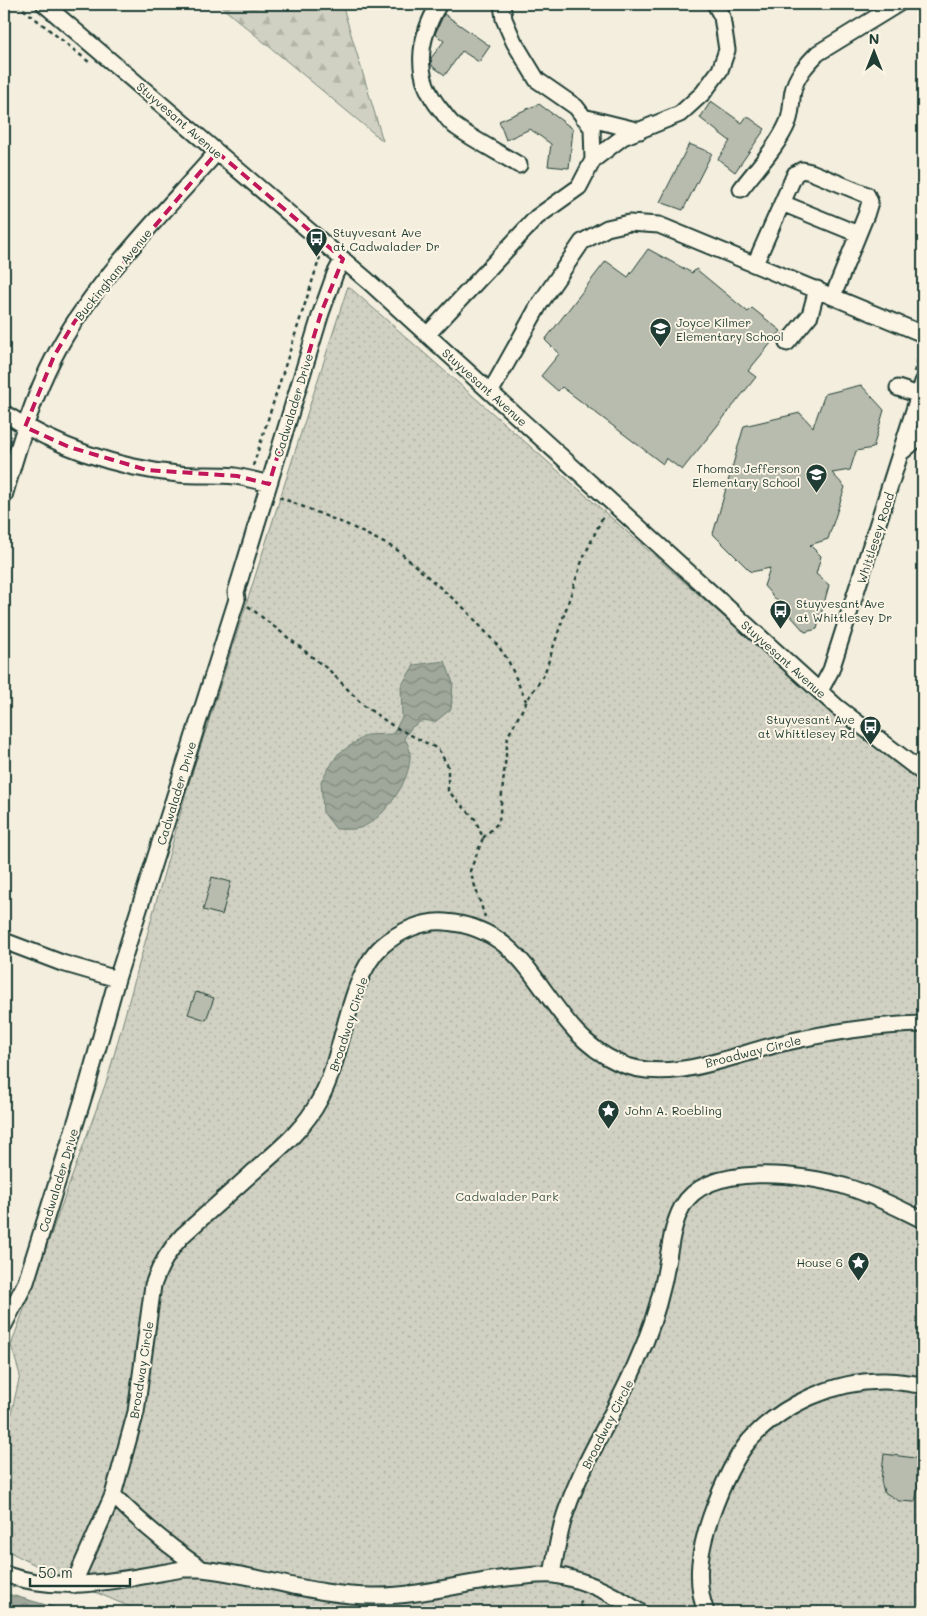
<svg xmlns="http://www.w3.org/2000/svg" width="927" height="1616" viewBox="0 0 927 1616" font-family="Mali,sans-serif">
<style>
.forest{fill:url(#forest-firs);stroke:#78877b}
.park{fill:url(#park-dots);stroke:#78877b}
.water{fill:url(#water-waves);stroke:#6c7d72}
.building{fill:#b8bcae;stroke:#1f3d34}
.lines{fill:none;stroke-linecap:round;stroke-linejoin:round}
.minor-casing{stroke:#1f3d34;stroke-width:19}
.path{stroke:#1f3d34;stroke-width:2.5;stroke-dasharray:4 4;stroke-linecap:butt}
.minor{stroke:#fcf5e5;stroke-width:15}
.marked{fill:none;stroke:#c2185b;stroke-width:4;stroke-dasharray:10 6;stroke-linejoin:round}
.labels{text-anchor:middle;dominant-baseline:central;stroke-width:4;stroke-linejoin:round;paint-order:stroke}
.street-label{font-size:12px;fill:#1f3d34;stroke:#fcf5e5}
.poi-label{font-size:12px;fill:#1f3d34;stroke:#fcf5e5;text-anchor:start}
.park-label{font-size:12px;fill:#425b50;stroke:#fcf5e5}
</style>
<defs>
<pattern id="forest-firs" width="22" height="20" patternUnits="userSpaceOnUse" patternTransform="scale(1.25)"><rect width="22" height="20" fill="#d0d1c2"/><path d="M5 1l3.5 6h-7zM16 11l3.5 6h-7z" fill="#b2b4a7"/></pattern>
<pattern id="park-dots" width="8" height="8" patternUnits="userSpaceOnUse" patternTransform="scale(1.25)"><rect width="8" height="8" fill="#d0d1c2"/><path d="M2 2h.1M6 6h.1" fill="none" stroke="#b2b4a7" stroke-width="1.8" stroke-linecap="round"/></pattern>
<pattern id="water-waves" width="16" height="10" patternUnits="userSpaceOnUse" patternTransform="scale(1.25)"><rect width="16" height="10" fill="#a0a89b"/><path d="M0 5q4-4 8 0t8 0" fill="none" stroke="#828a7f"/></pattern>
</defs>
<rect width="100%" height="100%" fill="#f3eede"/>
<filter id="ink" filterUnits="userSpaceOnUse"><feTurbulence type="fractalNoise" baseFrequency=".02" numOctaves="2"/><feDisplacementMap in="SourceGraphic" scale="10" xChannelSelector="R" yChannelSelector="G"/><feConvolveMatrix kernelMatrix="1 2 1 2 8 2 1 2 1" color-interpolation-filters="sRGB"/></filter>
<g filter="url(#ink)">
<!-- forest -->
<path class="forest" d="M 218,4 L 342,4 L 383,141 Z"/>
<!-- park -->
<path class="park" d="M 348,286 L 816,698 L 923,784 L 923,1612 L 142,1612 L 57,1576 L 4,1549 L 4,1445 L 20,1375 L 11,1345 L 108,1077 L 188,786 Z"/>
<!-- water -->
<path class="water" d="M 445,661 L 453,683 L 451,709 L 435,722 L 423,720 L 412,727 L 404,738 C 425,763 387,819 360,828 C 353,830 344,829 336,829 L 323,812 L 321,781 L 338,754 L 366,735 L 393,734 L 402,717 L 401,686 L 414,665 Z
M 4,1593 L 71,1612 L 4,1612 Z"/>
<!-- building -->
<path class="building" d="M 444,14 L 490,46 L 479,62 L 462,51 L 445,75 L 432,66 L 431,58 L 444,41 L 435,34 Z
M 711,101 L 742,123 L 747,116 L 765,129 L 735,172 L 718,159 L 730,141 L 700,118 Z
M 539,104 L 573,129 L 569,168 L 548,166 L 551,144 L 530,129 L 506,140 L 499,121 Z
M 689,144 L 712,153 L 683,210 L 660,202 Z
M 648,249 L 692,273 L 696,269 L 748,312 L 752,308 L 781,331 L 748,371 L 756,377 L 682,470 L 666,458 L 663,464 L 562,387 L 558,391 L 541,376 L 559,354 L 545,340 L 606,261 L 628,277 Z
M 861,385 L 884,410 L 873,448 L 856,451 L 850,470 L 832,473 L 845,487 L 828,539 L 810,545 L 821,556 L 816,574 L 829,585 L 817,629 L 805,632 L 764,586 L 770,568 L 751,572 L 713,534 L 744,426 L 800,413 L 813,427 L 825,394 Z
M 212,877 L 231,882 L 222,915 L 203,910 Z
M 196,992 L 214,998 L 206,1020 L 188,1014 Z
M 884,1454 L 923,1459 L 923,1485 L 919,1484 L 915,1502 L 899,1501 L 884,1492 L 881,1481 Z"/>
<g class="lines">
<defs>
<path id="minor" d="M 44,4 L 368,281 L 837,707 L 923,773
M 439,4 C 418,39 413,77 441,110 C 446,116 450,123 456,127 C 476,141 498,152 519,165
M 583,117 L 640,131
M 593,160 L 623,137 L 680,114 L 703,93 L 720,70 L 727,50 L 722,17 L 715,4
M 741,189 C 757,168 778,146 788,122 C 792,112 791,101 793,91 C 796,76 807,64 818,53 L 898,4
M 782,203 L 858,234
M 755,264 L 795,174 L 802,170 L 811,172 L 867,195 L 870,202 L 866,215 L 833,296
M 427,335 L 537,217 L 579,187 L 593,160 L 592,128 L 576,107 L 537,80 L 514,42 L 504,19 L 502,4
M 787,343 L 810,315 L 817,289
M 898,388 L 919,395
M 491,391 L 539,305 L 582,242 L 607,228 L 629,223 L 659,225 L 923,334
M 4,413 C 56,447 117,468 178,474 C 197,476 217,474 235,476 C 247,478 258,481 269,484
M 903,451 L 923,434
M 4,496 C 18,449 31,401 54,357 C 92,283 162,215 217,152
M 820,691 L 831,670 L 923,382
M 4,941 L 62,963 L 117,979
M 4,1325 L 26,1282 L 88,1083 L 117,979 L 237,599 L 236,592 L 321,313 L 335,274 L 343,259
M 113,1495 C 141,1523 169,1547 202,1569
M 4,1574 C 63,1595 124,1579 183,1569 L 202,1569 C 260,1575 318,1597 377,1596 C 424,1596 470,1581 516,1577 C 528,1576 541,1574 554,1575 C 584,1579 615,1595 640,1612
M 552,1575 C 556,1553 559,1530 567,1509 C 585,1457 617,1410 638,1359 C 649,1335 657,1310 663,1284 C 669,1260 670,1229 682,1207 C 707,1161 805,1174 847,1187 C 874,1195 898,1208 923,1220
M 73,1585 L 113,1495 L 136,1412 L 153,1285 C 160,1265 168,1251 182,1236 C 205,1215 228,1195 251,1174 C 277,1151 304,1130 320,1099 C 344,1056 347,978 382,946 C 398,932 423,920 445,922 C 539,929 541,1027 617,1062 C 668,1086 731,1055 783,1043 C 830,1032 875,1025 923,1024
M 706,1612 C 694,1580 700,1548 711,1516 C 720,1491 732,1461 749,1441 C 782,1404 836,1380 885,1381 C 898,1381 911,1384 923,1385"/>
</defs>
<!-- minor casing -->
<use href="#minor" class="minor-casing"/>
<!-- path -->
<path class="path" d="M 17,4 L 89,62
M 914,372 L 922,346
M 253,466 L 320,257
M 279,497 L 348,525 L 396,549 L 466,610 L 498,646 L 508,660 L 526,701
M 248,606 L 330,671 L 363,705 L 393,726 L 438,749 L 448,766 L 448,791 L 475,819 L 483,838 L 470,871 L 485,917
M 483,838 L 499,822 L 508,736 L 529,697 L 544,675 L 582,561 L 604,514
M 579,1606 L 602,1612
M 580,1612 L 579,1606 L 583,1597"/>
<!-- minor -->
<use href="#minor" class="minor"/>
</g>
</g>
<!-- marked area -->
<path class="marked" d="M 217,152 L 343,259 L 321,313 L 269,484 L 237,476 L 147,470 L 69,447 L 25,427 L 54,356 L 75,321 Z"/>
<!-- icons -->
<defs>
<symbol id="bus-pin" viewBox="-11 -11 22 30"><path d="M0 17L-7.5 6A9.5 9.5 0 1 1 7.5 6Z" fill="#1f3d34" stroke="#fcf5e5"/><path d="M-5-6H5V4H4V6H2V4H-2V6H-4V4H-5ZM-3.5-4V0h7V-4ZM-3.5 1.2v1.5H-2V1.2ZM2 1.2v1.5H3.5V1.2Z" fill="#fff"/></symbol>
<symbol id="school-pin" viewBox="-11 -11 22 30"><path d="M0 17L-7.5 6A9.5 9.5 0 1 1 7.5 6Z" fill="#1f3d34" stroke="#fcf5e5"/><path d="M0-5L7-2L0 1L-7-2ZM-4 1L0 2.5L4 1V4Q0 6-4 4Z" fill="#fff"/></symbol>
<symbol id="sight-pin" viewBox="-11 -11 22 30"><path d="M0 17L-7.5 6A9.5 9.5 0 1 1 7.5 6Z" fill="#1f3d34" stroke="#fcf5e5"/><path d="M0-6L1.8-2.2L6-1.7L2.9 1.2L3.7 5.4L0 3.3L-3.7 5.4L-2.9 1.2L-6-1.7L-1.8-2.2Z" fill="#fff"/></symbol>
</defs>
<g fill-rule="evenodd">
<use href="#bus-pin" x="304" y="226" width="25" height="34"/>
<use href="#school-pin" x="648" y="316" width="25" height="34"/>
<use href="#school-pin" x="804" y="462" width="25" height="34"/>
<use href="#bus-pin" x="768" y="598" width="25" height="34"/>
<use href="#bus-pin" x="858" y="714" width="25" height="34"/>
<use href="#sight-pin" x="596" y="1098" width="25" height="34"/>
<use href="#sight-pin" x="846" y="1250" width="25" height="34"/>
</g>
<g class="labels">
<!-- street labels -->
<g class="street-label">
<text transform="translate(180 120) rotate(41)">Stuyvesant Avenue</text>
<text transform="translate(113 274) rotate(-51)">Buckingham Avenue</text>
<text transform="translate(485 387) rotate(42)">Stuyvesant Avenue</text>
<text transform="translate(293 405) rotate(-73)">Cadwalader Drive</text>
<text transform="translate(875 538) rotate(-72)">Whittlesey Road</text>
<text transform="translate(784 659) rotate(42)">Stuyvesant Avenue</text>
<text transform="translate(176 793) rotate(-73)">Cadwalader Drive</text>
<text transform="translate(348 1024) rotate(-72)">Broadway Circle</text>
<text transform="translate(753 1051) rotate(-14)">Broadway Circle</text>
<text transform="translate(58 1180) rotate(-73)">Cadwalader Drive</text>
<text transform="translate(141 1370) rotate(-81)">Broadway Circle</text>
<text transform="translate(607 1424) rotate(-63)">Broadway Circle</text>
</g>
<!-- poi labels -->
<g class="poi-label">
<text x="333" y="232">Stuyvesant Ave<tspan x="333" dy="14">at Cadwalader Dr</tspan></text>
<text x="676" y="322">Joyce Kilmer<tspan x="676" dy="14">Elementary School</tspan></text>
<text x="800" y="468" text-anchor="end">Thomas Jefferson<tspan x="800" dy="14">Elementary School</tspan></text>
<text x="796" y="603">Stuyvesant Ave<tspan x="796" dy="14">at Whittlesey Dr</tspan></text>
<text x="855" y="719" text-anchor="end">Stuyvesant Ave<tspan x="855" dy="14">at Whittlesey Rd</tspan></text>
<text x="625" y="1110">John A. Roebling</text>
<text x="843" y="1262" text-anchor="end">House 6</text>
</g>
<!-- park labels -->
<g class="park-label">
<text x="507" y="1196">Cadwalader Park</text>
</g>
</g>
<!-- margin -->
<rect width="927" height="1616" fill="none" stroke="#fcf5e5" stroke-width="20"/>
<rect x="10" y="10" width="907" height="1596" fill="none" stroke="#1f3d34" stroke-width="2" filter="url(#ink)"/>
<!-- north arrow -->
<g transform="translate(874 52)" stroke="#fcf5e5" stroke-width="4" paint-order="stroke">
<path d="M0-4L9 19L0 12L-9 19Z" fill="#1f3d34"/>
<text y="-8" font-size="14" font-weight="bold" text-anchor="middle" fill="#1f3d34">N</text>
</g>
<!-- scale -->
<path d="M30 1578v8h100v-8" fill="none" stroke="#1f3d34" stroke-width="2.5"/>
<text x="38" y="1578" font-size="15" fill="#1f3d34" stroke="#fcf5e5" stroke-width="4" paint-order="stroke">50 m</text>
</svg>
